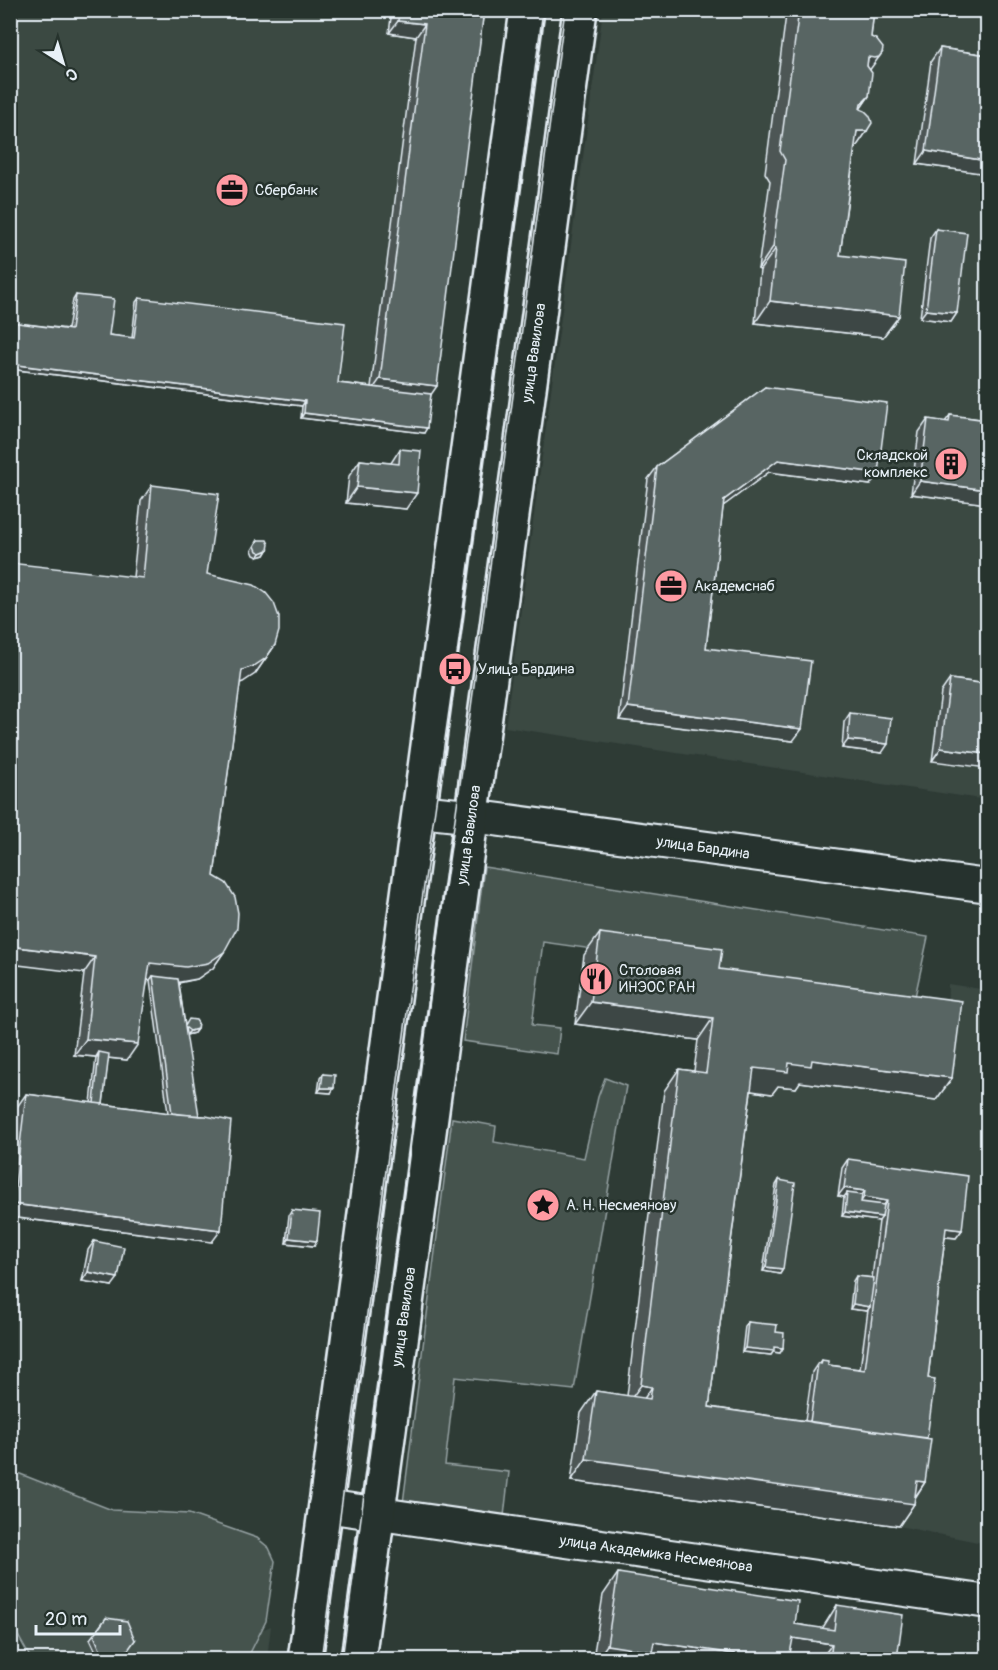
<svg xmlns="http://www.w3.org/2000/svg" width="998" height="1670" viewBox="0 0 998 1670" font-family="Pangolin,sans-serif">
<style>
.built{fill:#3b4843}
.green{fill:#45524e;stroke:#96a2a3;stroke-width:1.5}
.lines{fill:none;stroke-linecap:round;stroke-linejoin:round}
.street-casing{stroke:#e8f1f8;stroke-width:36}
.secondary-casing{stroke:#e8f1f8;stroke-width:38}
.street{stroke:#26332d;stroke-width:32}
.secondary{stroke:#26332d;stroke-width:33}
.tram{stroke:#e8f1f8;stroke-width:1.5}
.wall{fill:#4d5755;stroke:#e8f1f8;stroke-width:1.5;fill-rule:evenodd}
.shaded-wall{fill:#3e4745;stroke:#e8f1f8;stroke-width:1.5}
.building{fill:#596563;stroke:#e8f1f8;stroke-width:1.5}
.labels{text-anchor:middle;dominant-baseline:central;stroke-width:5;stroke-linejoin:round;paint-order:stroke}
.poi-label{font-size:15px;fill:#e8f1f8;stroke:#26332d;text-anchor:start}
.street-label{font-size:15px;fill:#e8f1f8;stroke:#26332d}
</style>
<rect width="100%" height="100%" fill="#2e3b35"/>
<filter id="ink" filterUnits="userSpaceOnUse"><feTurbulence type="fractalNoise" baseFrequency=".0167" numOctaves="2"/><feDisplacementMap in="SourceGraphic" scale="12" xChannelSelector="R" yChannelSelector="G"/><feConvolveMatrix kernelMatrix="1 2 1 2 8 2 1 2 1" color-interpolation-filters="sRGB"/></filter>
<g filter="url(#ink)">
<!-- built -->
<path class="built" d="M 11,11 L 477,11 L 424,433 L 301,418 L 302,406 L 11,369 Z
M 603,11 L 987,11 L 987,800 L 505,727 Z
M 584,955 L 947,1022 L 948,984 L 987,990 L 987,1544 L 899,1526 L 571,1481 L 581,1413 L 634,1421 L 690,1094 L 698,1040 L 575,1024 Z
M 271,1626 L 267,1659 L 194,1659 Z"/>
<!-- green -->
<path class="green" d="M 484,867 L 928,937 L 911,1015 L 693,963 L 543,942 L 532,1025 L 560,1028 L 557,1054 L 463,1041 Z
M 605,1078 L 626,1086 L 574,1390 L 455,1377 L 445,1465 L 509,1472 L 503,1525 L 402,1511 L 452,1118 L 496,1126 L 494,1142 L 584,1158 L 598,1097 Z
M 10,1470 L 112,1510 L 189,1514 L 257,1538 L 269,1548 L 275,1561 L 266,1621 L 247,1659 L 214,1657 L 210,1660 L 31,1659 L 11,1623 Z"/>
<g class="lines">
<defs>
<path id="street" d="M 419,811 L 486,818 L 988,886
M 325,1506 L 988,1602"/>
<path id="secondary" d="M 305,1660 L 527,10
M 358,1660 L 580,10"/>
</defs>
<!-- street casing -->
<use href="#street" class="street-casing"/>
<!-- secondary casing -->
<use href="#secondary" class="secondary-casing"/>
<!-- street -->
<use href="#street" class="street"/>
<!-- secondary -->
<use href="#secondary" class="secondary"/>
<!-- tram -->
<path class="tram" d="M 321,1660 L 421,907 L 455,669 L 543,10
M 342,1660 L 442,909 L 470,715 L 565,10"/>
</g>
<!-- wall -->
<path class="wall" d="M 392,10 L 484,10 L 431,394 L 424,433 L 301,418 L 302,406 L 10,369 L 10,322 L 68,329 L 73,300 L 76,295 L 109,335 L 132,338 L 136,302 L 139,298 L 338,383 L 371,387 L 416,37 L 389,33 Z
M 790,10 L 874,10 L 871,37 L 869,96 L 860,109 L 867,131 L 855,148 L 840,255 L 899,316 L 883,337 L 755,323 L 760,270 L 758,269 L 770,181 L 765,173 L 786,15 Z
M 940,48 L 987,55 L 987,174 L 917,164 L 931,61 Z
M 936,229 L 957,313 L 951,322 L 920,318 L 930,238 Z
M 765,387 L 870,485 L 769,472 L 723,506 L 706,648 L 793,741 L 619,720 L 648,479 L 657,467 Z
M 950,415 L 987,420 L 987,504 L 911,494 L 919,432 L 928,419 L 945,422 Z
M 400,449 L 406,509 L 346,503 L 349,476 L 360,460 L 391,463 Z
M 152,485 L 207,574 L 275,645 L 255,674 L 240,683 L 214,876 L 224,952 L 213,968 L 197,979 L 179,983 L 185,1026 L 197,1029 L 194,1033 L 186,1035 L 212,1242 L 10,1217 L 10,1166 L 17,1107 L 26,1094 L 91,1103 L 96,1057 L 74,1055 L 133,577 L 141,501 ZM 148,980 L 150,980 L 168,1113 L 103,1104 L 108,1058 L 127,1060 Z
M 258,540 L 268,550 L 265,555 L 258,557 L 254,555 L 252,550 Z
M 950,679 L 987,684 L 932,761 L 941,692 Z
M 850,713 L 882,753 L 842,748 L 844,722 Z
M 600,933 L 719,969 L 952,1078 L 936,1100 L 800,1082 L 796,1088 L 778,1086 L 772,1094 L 751,1091 L 709,1407 L 805,1421 L 812,1372 L 818,1363 L 819,1364 L 822,1360 L 828,1365 L 860,1369 L 868,1310 L 867,1311 L 850,1309 L 853,1281 L 856,1276 L 872,1278 L 879,1221 L 842,1216 L 844,1197 L 838,1196 L 842,1168 L 848,1159 L 962,1230 L 956,1238 L 945,1237 L 928,1378 L 925,1482 L 915,1498 L 914,1504 L 899,1526 L 571,1481 L 581,1413 L 596,1391 L 627,1396 L 664,1091 L 679,1069 L 694,1071 L 698,1040 L 575,1024 L 584,955 Z
M 323,1074 L 331,1093 L 318,1092 L 320,1078 Z
M 779,1180 L 783,1269 L 780,1274 L 763,1271 L 776,1185 Z
M 292,1210 L 314,1246 L 286,1243 L 289,1215 Z
M 94,1241 L 112,1286 L 82,1281 L 88,1250 Z
M 748,1322 L 776,1332 L 783,1348 L 780,1353 L 773,1352 L 771,1355 L 742,1352 L 745,1326 Z
M 618,1573 L 795,1624 L 822,1629 L 837,1605 L 897,1659 L 593,1659 L 603,1595 Z
M 106,1618 L 108,1659 L 99,1658 L 90,1639 Z"/>
<!-- shaded-wall -->
<path class="shaded-wall" d="M 398,21 L 425,24 L 416,37 L 389,33 Z
M 882,53 L 866,75 L 868,57 Z
M 869,96 L 854,118 L 861,104 Z
M 857,131 L 867,131 L 852,153 Z
M 926,151 L 987,161 L 987,174 L 917,164 Z
M 773,247 L 776,248 L 760,270 L 758,269 Z
M 770,301 L 899,316 L 883,337 L 755,323 Z
M 926,310 L 957,313 L 951,322 L 920,318 Z
M 10,364 L 305,401 L 302,406 L 10,369 Z
M 380,379 L 437,386 L 428,399 L 371,392 Z
M 304,413 L 427,428 L 424,433 L 301,418 Z
M 778,460 L 878,473 L 870,485 L 769,472 L 715,512 L 724,500 Z
M 920,481 L 987,490 L 987,504 L 911,494 Z
M 357,487 L 417,493 L 406,509 L 346,503 Z
M 268,550 L 265,555 L 258,557 L 261,553 Z
M 275,645 L 255,674 L 243,682 L 231,686 L 242,670 Z
M 628,707 L 802,729 L 793,741 L 619,720 Z
M 848,740 L 888,744 L 882,753 L 842,748 Z
M 941,748 L 987,754 L 987,768 L 932,761 Z
M 10,946 L 95,957 L 84,973 L 10,964 Z
M 224,952 L 213,968 L 197,979 L 175,983 L 153,976 L 150,980 L 139,979 L 150,963 Z
M 591,1002 L 713,1018 L 698,1040 L 575,1024 Z
M 197,1029 L 194,1033 L 186,1035 L 190,1031 Z
M 86,1039 L 138,1044 L 127,1060 L 98,1057 L 99,1052 L 96,1057 L 74,1055 Z
M 812,1060 L 952,1078 L 936,1100 L 800,1082 L 796,1088 L 778,1086 L 772,1094 L 738,1089 L 754,1068 Z
M 321,1088 L 334,1088 L 331,1093 L 318,1092 Z
M 844,1188 L 865,1191 L 859,1199 L 847,1193 L 844,1197 L 838,1196 Z
M 864,1197 L 887,1201 L 881,1209 L 858,1206 Z
M 13,1204 L 221,1230 L 212,1242 L 10,1217 L 10,1208 Z
M 845,1212 L 882,1217 L 879,1221 L 842,1216 Z
M 946,1228 L 962,1230 L 956,1238 L 940,1236 Z
M 289,1238 L 317,1241 L 314,1246 L 286,1243 Z
M 766,1267 L 783,1269 L 780,1274 L 763,1271 Z
M 88,1272 L 118,1278 L 112,1286 L 82,1281 Z
M 853,1304 L 870,1307 L 867,1311 L 850,1309 Z
M 774,1347 L 783,1348 L 780,1353 L 773,1352 L 771,1355 L 742,1352 L 745,1348 Z
M 641,1385 L 652,1387 L 637,1409 L 625,1407 Z
M 586,1459 L 917,1481 L 925,1482 L 911,1503 L 914,1504 L 899,1526 L 571,1481 Z
M 793,1638 L 832,1644 L 821,1659 L 777,1659 Z
M 135,1640 L 121,1659 L 99,1658 L 102,1654 Z
M 654,1642 L 735,1654 L 731,1659 L 597,1659 L 607,1645 Z"/>
<!-- building -->
<path class="building" d="M 399,10 L 484,10 L 437,386 L 380,379 L 425,24 L 398,21 Z
M 799,10 L 874,10 L 871,37 L 876,39 L 883,48 L 882,53 L 879,57 L 875,58 L 868,57 L 867,66 L 872,73 L 869,96 L 861,104 L 860,109 L 865,111 L 869,115 L 871,119 L 872,123 L 867,131 L 857,131 L 840,255 L 905,263 L 899,316 L 770,301 L 776,248 L 773,247 L 785,160 L 780,151 Z
M 940,48 L 987,55 L 987,161 L 926,151 Z
M 936,229 L 967,233 L 957,313 L 926,310 Z
M 76,295 L 114,299 L 109,335 L 134,338 L 139,298 L 345,323 L 338,383 L 431,394 L 427,428 L 304,413 L 305,401 L 10,364 L 10,322 L 71,330 Z
M 765,387 L 887,403 L 878,473 L 778,460 L 724,500 L 706,648 L 811,661 L 802,729 L 628,707 L 657,467 Z
M 950,415 L 987,420 L 987,490 L 920,481 L 928,419 L 949,422 Z
M 400,449 L 421,451 L 417,493 L 357,487 L 360,460 L 399,464 Z
M 152,485 L 219,494 L 207,574 L 254,585 L 266,593 L 274,603 L 279,617 L 279,631 L 275,645 L 266,658 L 254,666 L 242,670 L 214,876 L 226,883 L 235,897 L 238,913 L 237,928 L 224,952 L 208,963 L 186,967 L 150,963 L 138,1044 L 86,1039 L 95,957 L 10,946 L 10,563 L 143,578 Z
M 258,540 L 267,540 L 269,544 L 268,550 L 261,553 L 257,551 L 255,546 Z
M 950,679 L 987,684 L 987,754 L 941,748 Z
M 850,713 L 891,718 L 888,744 L 848,740 Z
M 600,933 L 722,949 L 719,969 L 962,1001 L 952,1078 L 812,1060 L 811,1066 L 789,1063 L 788,1072 L 754,1068 L 709,1407 L 931,1439 L 925,1482 L 917,1481 L 914,1504 L 586,1459 L 596,1391 L 650,1399 L 652,1387 L 641,1385 L 679,1069 L 706,1073 L 713,1018 L 591,1002 Z
M 153,976 L 178,979 L 185,1026 L 189,1019 L 196,1020 L 198,1023 L 197,1029 L 190,1031 L 185,1027 L 199,1116 L 172,1113 Z
M 99,1052 L 109,1054 L 103,1104 L 94,1103 Z
M 323,1074 L 335,1075 L 334,1088 L 321,1088 Z
M 26,1094 L 178,1114 L 206,1116 L 231,1121 L 221,1230 L 13,1204 Z
M 848,1159 L 968,1176 L 962,1230 L 946,1228 L 928,1378 L 935,1379 L 927,1438 L 810,1422 L 818,1363 L 821,1364 L 822,1360 L 828,1361 L 828,1365 L 865,1370 L 887,1201 L 864,1197 L 865,1191 L 844,1188 Z
M 779,1180 L 795,1183 L 783,1269 L 766,1267 Z
M 847,1193 L 862,1195 L 861,1202 L 884,1205 L 882,1217 L 845,1212 Z
M 292,1210 L 320,1213 L 317,1241 L 289,1238 Z
M 94,1241 L 124,1247 L 118,1278 L 88,1272 Z
M 856,1276 L 874,1278 L 870,1307 L 853,1304 Z
M 748,1322 L 777,1325 L 776,1332 L 784,1333 L 783,1348 L 774,1347 L 774,1351 L 745,1348 Z
M 618,1573 L 798,1601 L 795,1624 L 834,1630 L 837,1605 L 903,1615 L 897,1659 L 830,1659 L 832,1644 L 793,1638 L 789,1659 L 734,1659 L 735,1654 L 654,1642 L 652,1652 L 607,1645 Z
M 106,1618 L 127,1621 L 135,1640 L 123,1657 L 102,1654 L 94,1635 Z"/>
</g>
<!-- icons -->
<defs>
<symbol id="office-disc" viewBox="-11 -11 22 22"><circle r="9.5" fill="#ff9aa2" stroke="#26332d"/><path d="M-6-3h4V-5.5h4V-3h4V5H-6ZM-1-4.5V-3h2v-1.5ZM-6 0V1H6V0Z" fill="#111"/></symbol>
<symbol id="building-disc" viewBox="-11 -11 22 22"><circle r="9.5" fill="#ff9aa2" stroke="#26332d"/><path d="M-4-6H4V6H1V3H-1V6H-4ZM-2.5-4.3h1.7v1.8h-1.7ZM.8-4.3h1.7v1.8H.8ZM-2.5-1h1.7V.8h-1.7ZM.8-1h1.7V.8H.8Z" fill="#111"/></symbol>
<symbol id="bus-disc" viewBox="-11 -11 22 22"><circle r="9.5" fill="#ff9aa2" stroke="#26332d"/><path d="M-5-6H5V4H4V6H2V4H-2V6H-4V4H-5ZM-3.5-4V0h7V-4ZM-3.5 1.2v1.5H-2V1.2ZM2 1.2v1.5H3.5V1.2Z" fill="#111"/></symbol>
<symbol id="restaurant-disc" viewBox="-11 -11 22 22"><circle r="9.5" fill="#ff9aa2" stroke="#26332d"/><path d="M-5-6h1v4h1v-4h1v4h1v-4h1v5L-1.5 .5V6h-2V.5L-5-1ZM5-6V6H3V1.5H1.5Q1.5-4 5-6Z" fill="#111"/></symbol>
<symbol id="sight-disc" viewBox="-11 -11 22 22"><circle r="9.5" fill="#ff9aa2" stroke="#26332d"/><path d="M0-6L1.8-2.2L6-1.7L2.9 1.2L3.7 5.4L0 3.3L-3.7 5.4L-2.9 1.2L-6-1.7L-1.8-2.2Z" fill="#111"/></symbol>
</defs>
<g fill-rule="evenodd">
<use href="#office-disc" x="213" y="171" width="38" height="38"/>
<use href="#building-disc" x="932" y="445" width="38" height="38"/>
<use href="#office-disc" x="652" y="567" width="38" height="38"/>
<use href="#bus-disc" x="436" y="650" width="38" height="38"/>
<use href="#restaurant-disc" x="577" y="960" width="38" height="38"/>
<use href="#sight-disc" x="524" y="1186" width="38" height="38"/>
</g>
<g class="labels">
<!-- poi labels -->
<g class="poi-label">
<text x="255" y="190">Сбербанк</text>
<text x="928" y="455" text-anchor="end">Складской<tspan x="928" dy="17">комплекс</tspan></text>
<text x="694" y="586">Академснаб</text>
<text x="478" y="669">Улица Бардина</text>
<text x="619" y="970">Столовая<tspan x="619" dy="17">ИНЭОС РАН</tspan></text>
<text x="566" y="1205">А. Н. Несмеянову</text>
</g>
<!-- street labels -->
<g class="street-label">
<text transform="translate(534 353) rotate(-82)">улица Вавилова</text>
<text transform="translate(469 835) rotate(-82)">улица Вавилова</text>
<text transform="translate(703 848) rotate(8)">улица Бардина</text>
<text transform="translate(404 1317) rotate(-82)">улица Вавилова</text>
<text transform="translate(656 1554) rotate(8)">улица Академика Несмеянова</text>
</g>
</g>
<!-- margin -->
<rect width="998" height="1670" fill="none" stroke="#26332d" stroke-width="36"/>
<rect x="18" y="18" width="962" height="1634" fill="none" stroke="#e8f1f8" stroke-width="2" filter="url(#ink)"/>
<!-- north arrow -->
<g transform="translate(63 63) rotate(143)" stroke="#26332d" stroke-width="4.5" paint-order="stroke">
<path d="M0-4.5L10 22L0 15L-10 22Z" fill="#e8f1f8"/>
<text y="-9" font-size="16" font-weight="bold" text-anchor="middle" fill="#e8f1f8">С</text>
</g>
<!-- scale -->
<path d="M36 1625v9h84v-9" fill="none" stroke="#e8f1f8" stroke-width="3"/>
<text x="45" y="1625" font-size="18" fill="#e8f1f8" stroke="#26332d" stroke-width="4.5" paint-order="stroke">20 m</text>
</svg>
